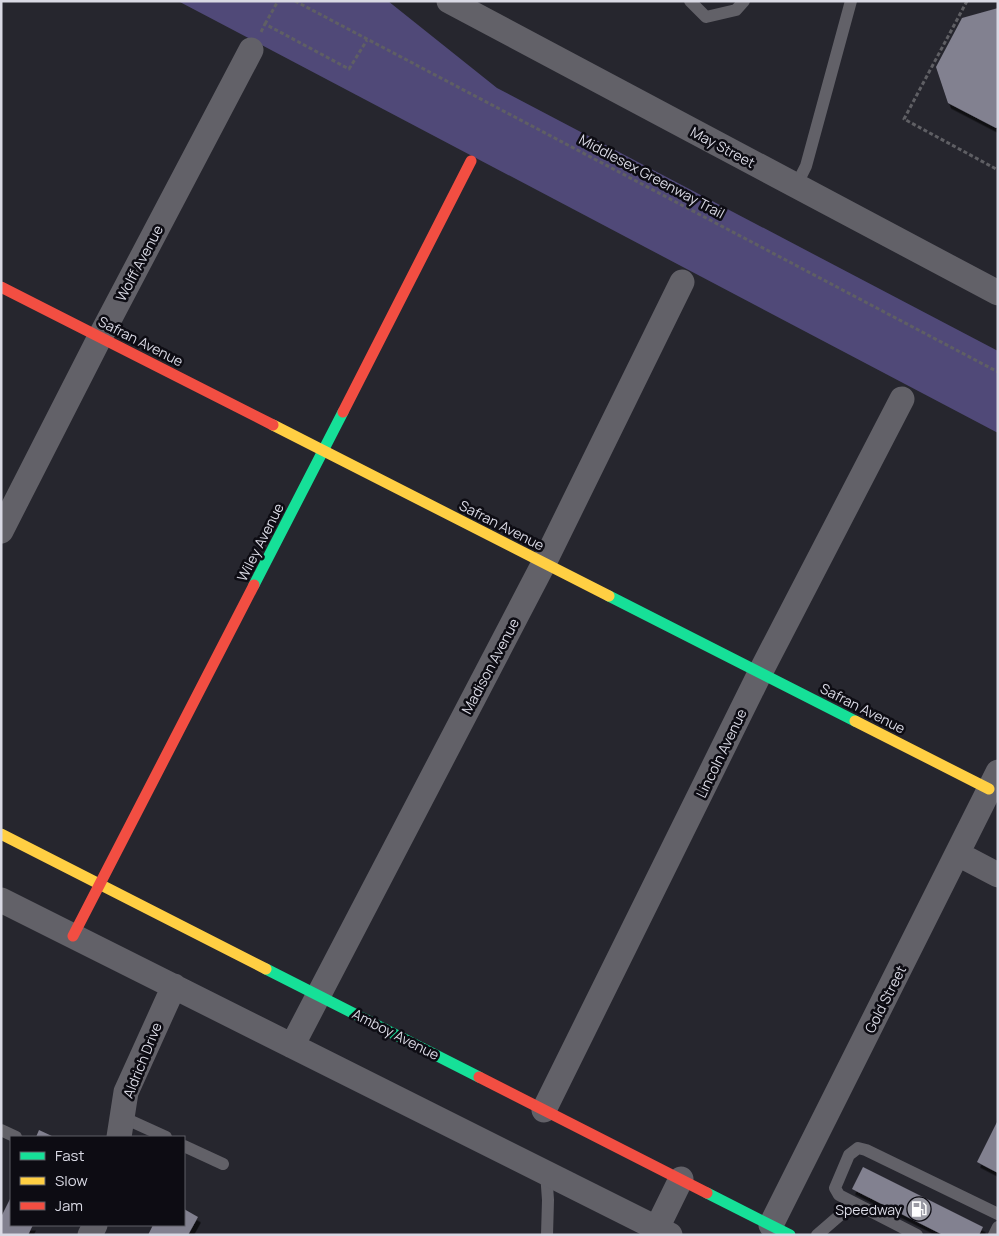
<svg xmlns="http://www.w3.org/2000/svg" width="999" height="1236" viewBox="0 0 999 1236" font-family="Manrope,sans-serif">
<style>
.forest{fill:#504978}
.building{fill:#828190;filter:url(#shadow)}
.lines{fill:none;stroke-linecap:round;stroke-linejoin:round}
.path{stroke:#5f5f64;stroke-width:3;stroke-dasharray:4 2.5;stroke-linecap:butt}
.lane{stroke:#626168;stroke-width:12}
.street{stroke:#626168;stroke-width:25}
.fast{stroke:#16e098;stroke-width:11}
.slow{stroke:#ffcf43;stroke-width:11}
.jam{stroke:#f24e42;stroke-width:11}
.labels{text-anchor:middle;dominant-baseline:central;stroke-width:5;stroke-linejoin:round;paint-order:stroke}
.street-label{font-size:14px;fill:#d9d9e4;stroke:#0d0c13}
.poi-label{font-size:14px;fill:#d9d9e4;stroke:#0d0c13;text-anchor:end}
</style>
<defs>
<filter id="shadow"><feDropShadow dx="3" dy="5.5" stdDeviation="0" flood-color="#0009"/></filter>
</defs>
<rect width="100%" height="100%" fill="#26262e"/>
<!-- forest -->
<path class="forest" d="M 178,1 L 388,1 L 497,88 L 998,351 L 998,433 Z"/>
<!-- building -->
<path class="building" d="M 998,8 L 998,127 L 996,128 L 948,103 L 936,67 L 962,18 Z
M 998,1120 L 998,1173 L 977,1162 Z
M 39,1130 L 54,1137 L 36,1137 Z
M 863,1167 L 983,1227 L 979,1235 L 943,1235 L 852,1189 Z
M 11,1197 L 11,1225 L 33,1225 L 28,1235 L 1,1235 L 1,1217 Z
M 184,1209 L 198,1217 L 188,1235 L 148,1235 L 153,1225 L 184,1225 Z"/>
<g class="lines">
<!-- path -->
<path class="path" d="M 295,1 L 998,372
M 967,1 L 904,119 L 998,170
M 265,24 L 278,1
M 261,32 L 265,24 L 349,69 L 367,40"/>
<!-- lane -->
<path class="lane" d="M 690,1 L 706,17 L 736,10 L 744,1
M 796,186 L 806,166 L 851,1
M 122,1117 L 166,1137
M 1,1130 L 16,1137
M 184,1146 L 223,1164
M 546,1172 L 548,1200 L 547,1235
M 817,1235 L 854,1203
M 917,1235 L 839,1195 L 835,1188 L 849,1155 L 858,1148 L 866,1150 L 998,1214
M 994,1235 L 998,1227"/>
<!-- street -->
<path class="street" d="M 449,1 L 998,293
M 1,531 L 100,337 L 251,50
M 958,854 L 998,875
M 1,900 L 670,1235
M 292,1046 L 544,563 L 682,282
M 544,1110 L 760,673 L 902,399
M 119,1137 L 126,1092 L 174,986
M 771,1225 L 998,772
M 657,1228 L 681,1179
M 90,1235 L 95,1225"/>
<!-- fast -->
<path class="fast" d="M 254,585 L 343,412
M 609,596 L 855,721
M 266,969 L 479,1077
M 707,1193 L 790,1235"/>
<!-- slow -->
<path class="slow" d="M 273,425 L 609,596
M 855,721 L 989,789
M 1,834 L 266,969"/>
<!-- jam -->
<path class="jam" d="M 1,287 L 273,425
M 343,412 L 471,161
M 73,936 L 254,585
M 479,1077 L 707,1193"/>
</g>
<!-- icons -->
<defs>
<symbol id="fuel-disc" viewBox="-11 -11 22 22"><circle r="9.5" fill="#9a9aa4" stroke="#0d0c13"/><path d="M-5.5-6h7V0h2V4h1.3V-2.5L3-4.5l.8-.8L6-3V5H2.5V1h-1V6h-7ZM-4.2-4.7v3.2H.2V-4.7Z" fill="#fff"/></symbol>
</defs>
<g fill-rule="evenodd">
<use href="#fuel-disc" x="905" y="1195" width="28" height="28"/>
</g>
<g class="labels">
<!-- street labels -->
<g class="street-label">
<text transform="translate(723 147) rotate(28)">May Street</text>
<text transform="translate(652 176) rotate(28)">Middlesex Greenway Trail</text>
<text transform="translate(139 263) rotate(-62)">Wolff Avenue</text>
<text transform="translate(141 341) rotate(27)">Safran Avenue</text>
<text transform="translate(502 525) rotate(27)">Safran Avenue</text>
<text transform="translate(260 542) rotate(-63)">Wiley Avenue</text>
<text transform="translate(490 666) rotate(-62)">Madison Avenue</text>
<text transform="translate(863 708) rotate(27)">Safran Avenue</text>
<text transform="translate(721 753) rotate(-64)">Lincoln Avenue</text>
<text transform="translate(885 999) rotate(-63)">Gold Street</text>
<text transform="translate(396 1034) rotate(27)">Amboy Avenue</text>
<text transform="translate(142 1060) rotate(-68)">Aldrich Drive</text>
</g>
<!-- poi labels -->
<g class="poi-label">
<text x="902" y="1209">Speedway</text>
</g>
</g>
<!-- border -->
<rect width="999" height="1236" fill="none" stroke="#d9d9e4" stroke-width="5"/>
<!-- legend -->
<rect x="10" y="1136" width="175" height="90" fill="#0d0c13" stroke="#5f5e67"/>
<rect x="20" y="1152" width="25" height="8" fill="#16e098" stroke="#5f5e67"/>
<text x="55" y="1161" font-size="15" fill="#d9d9e4">Fast</text>
<rect x="20" y="1177" width="25" height="8" fill="#ffcf43" stroke="#5f5e67"/>
<text x="55" y="1186" font-size="15" fill="#d9d9e4">Slow</text>
<rect x="20" y="1202" width="25" height="8" fill="#f24e42" stroke="#5f5e67"/>
<text x="55" y="1211" font-size="15" fill="#d9d9e4">Jam</text>
</svg>
